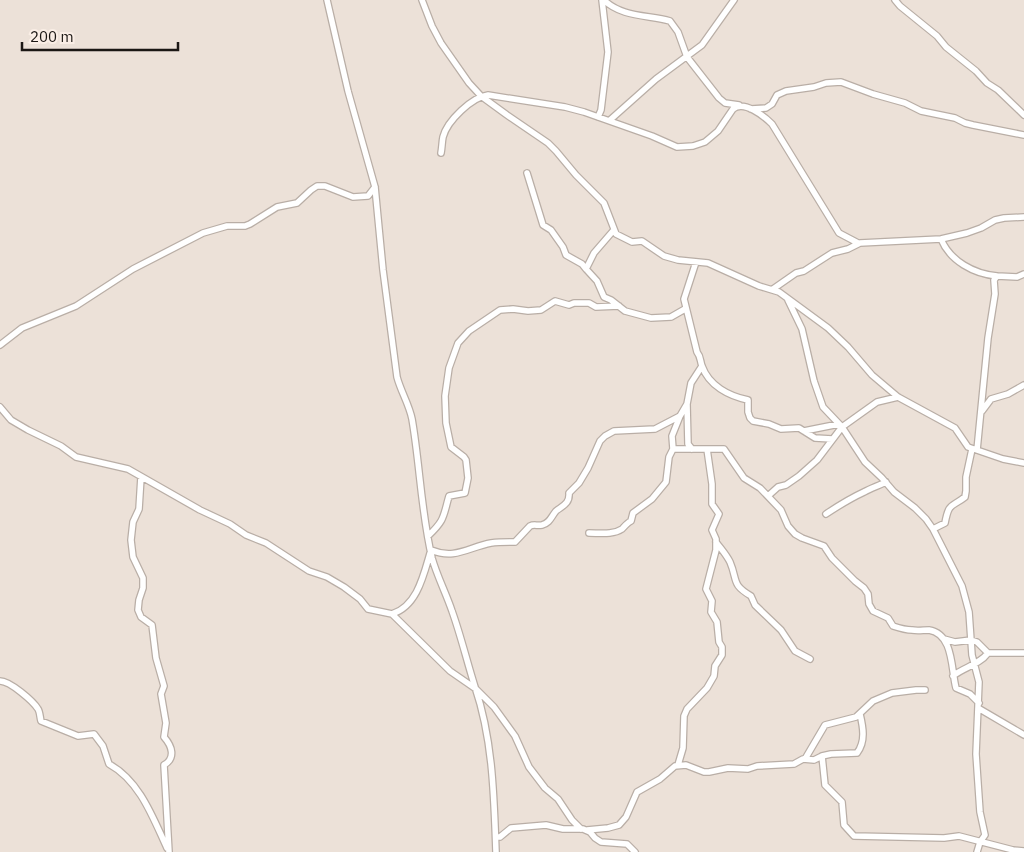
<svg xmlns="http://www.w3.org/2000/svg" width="1024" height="852" viewBox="0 0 1024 852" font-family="'IBM Plex Sans',sans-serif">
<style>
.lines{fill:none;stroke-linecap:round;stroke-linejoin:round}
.street-casing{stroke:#b9aea6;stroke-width:8}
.street{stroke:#fff;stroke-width:5.5}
</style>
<rect width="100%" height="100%" fill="#ece1d8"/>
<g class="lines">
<defs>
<path id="street" d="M 327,0 L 348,91 L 375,187 L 383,270 L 397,377 C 401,392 409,404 412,419 C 420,465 421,512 432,558 C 437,576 446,593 452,611 C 461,636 467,662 475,687 C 493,740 494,797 496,852
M 422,0 L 432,26 L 441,43 L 469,83 L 481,96 L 507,115 L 548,143 L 556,151 L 576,175 L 604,203 L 616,234 L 632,242 L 642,241 L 664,256 L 678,260 L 708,263 L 759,286 L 779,292 L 828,328 L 848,347 L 872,375 L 898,397 L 955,428 L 968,447 L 1003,459 L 1024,463
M 604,0 C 621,17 648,15 670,21 L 678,32 L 687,57 L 719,98 L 725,103 L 739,105
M 895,0 L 900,6 L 937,36 L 946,47 L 976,71 L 987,83 L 998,90 L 1024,115
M 751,109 L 766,108 L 772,104 L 777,95 L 786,91 L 814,87 L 826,83 L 841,82 L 873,94 L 905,103 L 921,111 L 955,118 L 965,123 L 973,125 L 1024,135
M 598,117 L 601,110 L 608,52 L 602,0
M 610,120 L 656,79 L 702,45 L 734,0
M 441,153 C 442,148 442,142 443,137 C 447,121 472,97 488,95 L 565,107 L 584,112 L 652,136 L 677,147 L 693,146 L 705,142 L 718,131 L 733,109 C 744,100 764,116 772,124 L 839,233 L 858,243
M 527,173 L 543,225 L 551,230 L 563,247 L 566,255 L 582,264 L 586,269
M 613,231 L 594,253 L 586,269 L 597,281 L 604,297 L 611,300 L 625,311 L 651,318 L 671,317 L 685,309
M 941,239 C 950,261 974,274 997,276
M 696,262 L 684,299 L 697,352 C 701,357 700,361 702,366 C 709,386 729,396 748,400 L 748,412 L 750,418 L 753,421 L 769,424 L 781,429 L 799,428 L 815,438 L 832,439
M 773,289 L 796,273 L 804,271 L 832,253 L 848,249 L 860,243 L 941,239 L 967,233 L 981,228 L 995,220 L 1004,218 L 1024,217
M 788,300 L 802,329 L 814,381 L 823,407 L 842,427 L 865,462 L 882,478 L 894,492 L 915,508 L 926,519 L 933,529 L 962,586 L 969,612 L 972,655 L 979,682 L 976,754 L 980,812 L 985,835 L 980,842 L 977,852
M 0,345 L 22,328 L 76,306 L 133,269 L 203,233 L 227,226 L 245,226 L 250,224 L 277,207 L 297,203 L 311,190 L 317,186 L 325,186 L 353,197 L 368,196 L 375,187
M 687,404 L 688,444 L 692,449
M 0,407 L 11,420 L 28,430 L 61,446 L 76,457 L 128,469 L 200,510 L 230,524 L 246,535 L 266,543 L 309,571 L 327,577 L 344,587 L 360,599 L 368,609 L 392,614 L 450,671 L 476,689 L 494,707 L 515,736 L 529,767 L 545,788 L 558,799 L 572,820 L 581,829
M 982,411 L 991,399 L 1008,394 L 1024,385
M 804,431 L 839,424
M 673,449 L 724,449 L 744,478 L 760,488 L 781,510 L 788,526 L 795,534 L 802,538 L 824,546 L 832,558 L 855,581 L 864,588 L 868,594 L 869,604 L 873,611 L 888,618 L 893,626 C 899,628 906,630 912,630 C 918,631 923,630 929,630 C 954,634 951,670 956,688 L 970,694 L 979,703
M 977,450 L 988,338 L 995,294 L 994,280 L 997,276 L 1017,277 L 1024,274
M 141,477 L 139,509 L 133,522 L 131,540 L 133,557 L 143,578 L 143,588 L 139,600 L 138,610 L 141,617 L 152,625 L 156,658 L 164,686 L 161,694 L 166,723 L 164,737 C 172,746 176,758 164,765 L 169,852
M 768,496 L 778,487 L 786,485 L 799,476 L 817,460 L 842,427 L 877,402 L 898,397
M 826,514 C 838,506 851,498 864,492 C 871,488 878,486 886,482
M 933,529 L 945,523 C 949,502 951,508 965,497 L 966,491 L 966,477 L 972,449
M 589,533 C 600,533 613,535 622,529 C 624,527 627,523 631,521 L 633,513 L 652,499 L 666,482 L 669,457 L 673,449 L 672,436 L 680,416
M 428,536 C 445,520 443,517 449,496 L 465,493 L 468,478 L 466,460 L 464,457 L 451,447 L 446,423 L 445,396 L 449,368 L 458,343 L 469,331 L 500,310 L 513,309 L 528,311 L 541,310 L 555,301 L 569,305 L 574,303 L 589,303 L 596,307 L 619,306
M 716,542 C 721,549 726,554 730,562 C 738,581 731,584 751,596 L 755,605 L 781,630 L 795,651 L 810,659
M 392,614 C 418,606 424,573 431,550 C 455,560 469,547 491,543 C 499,542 507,542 515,542 L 530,526 C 534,524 537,526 542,525 C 550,523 551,517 556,511 C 562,506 570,504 569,493 L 579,483 L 588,468 L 600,441 L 605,436 L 614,431 L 655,429 L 680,416 L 687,404 L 691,383 L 702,366
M 944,639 L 955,642 L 971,640 L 977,642 L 988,653
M 953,676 C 964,667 979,665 988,653 L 1024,653
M 0,681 C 10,681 33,701 38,709 C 40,712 40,718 41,721 L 78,736 L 94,734 L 103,746 L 109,764 C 140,781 153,818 167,848
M 978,708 L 1024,735
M 822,756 L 831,754 L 857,753 C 866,741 863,727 860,714
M 805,759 L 825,725 L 856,717 L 873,701 L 892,693 L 916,690 L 925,690
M 678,765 L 683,748 L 684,716 L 687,709 L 707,688 L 714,676 L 715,666 L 722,655 L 722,647 L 719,642 L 717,622 L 711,612 L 712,601 L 706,589 L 716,550 L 716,539 L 712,530 L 719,514 L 712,504 L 712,484 L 707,449
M 587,830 L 608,828 L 619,825 L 626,817 L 637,792 L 660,779 L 675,766 L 686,765 L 704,772 L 709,772 L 728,768 L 748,769 L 757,766 L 794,764 L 803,759 L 814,760 L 822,756 L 825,785 L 842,802 L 844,825 L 854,836 L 944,838 L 959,836 L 1013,850 L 1024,851
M 496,837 L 500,837 L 511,828 L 546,825 L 563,829 L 583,829 L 590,832 L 595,838 L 601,842 L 627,844 L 635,852"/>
</defs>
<!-- street casing -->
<use href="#street" class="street-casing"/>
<!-- street -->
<use href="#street" class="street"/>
</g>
<!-- scale -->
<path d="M22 42v8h156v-8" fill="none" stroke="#1b1714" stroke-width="2.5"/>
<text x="30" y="42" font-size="15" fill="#1b1714" stroke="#faeee6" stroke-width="4" paint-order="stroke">200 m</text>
</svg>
